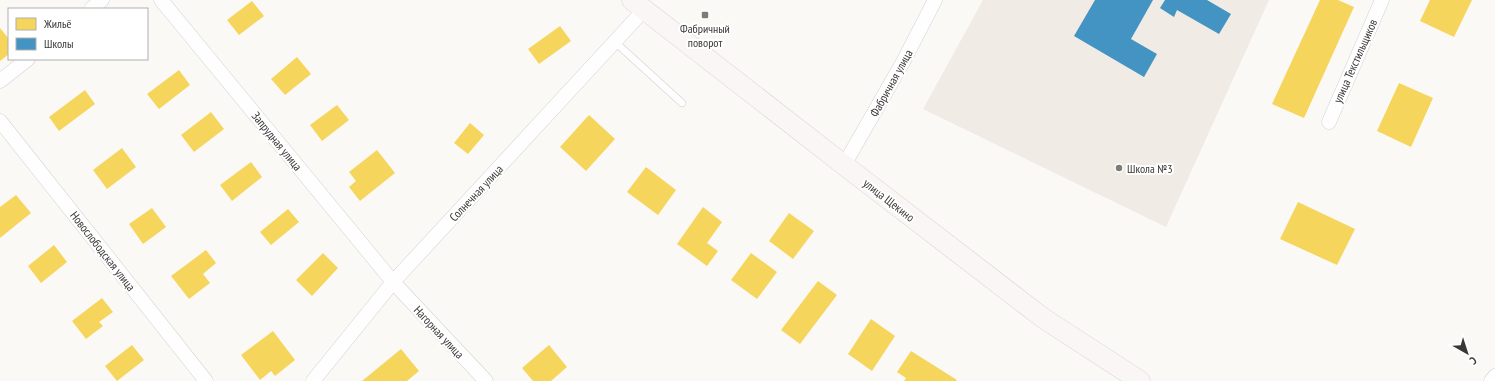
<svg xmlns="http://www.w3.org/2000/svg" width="1495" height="381" viewBox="0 0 1495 381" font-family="'PT Sans Narrow',sans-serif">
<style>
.built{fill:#f0ebe5}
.homes{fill:#f6d55c}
.schools{fill:#4393c3}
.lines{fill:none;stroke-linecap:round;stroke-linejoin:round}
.lane-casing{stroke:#d3d2d0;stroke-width:8}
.street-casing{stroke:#d3d2d0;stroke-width:15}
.secondary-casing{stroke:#d3d2d0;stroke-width:21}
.lane{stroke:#fefefe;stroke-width:7}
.street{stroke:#fefefe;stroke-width:14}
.secondary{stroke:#faf6f6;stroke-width:20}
.poi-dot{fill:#7e7c7a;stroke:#fff;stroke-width:1.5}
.labels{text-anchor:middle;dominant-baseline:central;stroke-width:4;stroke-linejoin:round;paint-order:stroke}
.poi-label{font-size:12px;fill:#3a3837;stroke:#fff}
.street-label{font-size:12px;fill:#3a3837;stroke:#fff}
</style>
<rect width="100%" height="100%" fill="#fbf9f6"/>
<!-- built -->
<path class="built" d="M 983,0 L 1269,0 L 1166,227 L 923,109 Z"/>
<!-- homes -->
<path class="homes" d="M 1320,0 L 1338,0 L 1354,7 L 1304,118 L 1272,104 Z
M 1430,0 L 1472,0 L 1454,37 L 1420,21 Z
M 252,1 L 264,16 L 239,35 L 227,20 Z
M 560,26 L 571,41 L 539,64 L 528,49 Z
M 0,28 L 9,39 L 9,54 L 0,61 Z
M 297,57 L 311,74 L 285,95 L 271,79 Z
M 179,70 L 190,85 L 159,109 L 147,94 Z
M 1399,83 L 1433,98 L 1411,147 L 1377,131 Z
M 85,90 L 95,104 L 59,131 L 49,117 Z
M 337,105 L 349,120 L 322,141 L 310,125 Z
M 211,112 L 224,129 L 194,152 L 181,135 Z
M 589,115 L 615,139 L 586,171 L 560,147 Z
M 470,123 L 484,135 L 468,154 L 454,143 Z
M 122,148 L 136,167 L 107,189 L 93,170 Z
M 377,150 L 395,173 L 360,201 L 349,187 L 356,181 L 349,172 Z
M 251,162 L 262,177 L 232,201 L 220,185 Z
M 646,167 L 676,190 L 658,215 L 627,192 Z
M 16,195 L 31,213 L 0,238 L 0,207 Z
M 1298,202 L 1355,229 L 1337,265 L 1280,239 Z
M 703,207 L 722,222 L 707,243 L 718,251 L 707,266 L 677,244 Z
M 152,208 L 166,227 L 143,244 L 129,224 Z
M 288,209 L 299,222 L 271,245 L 260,232 Z
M 789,213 L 814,231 L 793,259 L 769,241 Z
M 54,245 L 67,262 L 41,283 L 28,266 Z
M 206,250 L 216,263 L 203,274 L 210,283 L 189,299 L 171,276 Z
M 323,253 L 338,268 L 312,296 L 296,280 Z
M 751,253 L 777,272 L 757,299 L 731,280 Z
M 818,281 L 837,295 L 800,344 L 781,330 Z
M 102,298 L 113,312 L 99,322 L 103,326 L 86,339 L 72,321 Z
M 871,319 L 895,336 L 872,371 L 848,354 Z
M 273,331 L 295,360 L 275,376 L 271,371 L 260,380 L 241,355 Z
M 132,345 L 144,360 L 117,381 L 105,366 Z
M 549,345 L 567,367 L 551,381 L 533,381 L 522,368 Z
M 401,349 L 419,371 L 407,381 L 362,381 Z
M 911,351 L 957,380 L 956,381 L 904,381 L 906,378 L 897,372 Z"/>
<!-- schools -->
<path class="schools" d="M 1095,0 L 1153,0 L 1131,39 L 1157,54 L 1144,77 L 1074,36 Z
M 1165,0 L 1207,0 L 1231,14 L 1219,34 L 1177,10 L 1174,17 L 1160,8 Z"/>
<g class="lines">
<defs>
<path id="lane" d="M 615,42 L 682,103"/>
<path id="street" d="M 161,0 L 393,282 L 486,381
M 91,9 L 102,0
M 0,81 L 28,59
M 0,121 L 206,381
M 1329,122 L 1382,0
M 844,165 L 903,62 L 935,0
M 313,381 L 393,282 L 644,10
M 1491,381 L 1495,376"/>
<path id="secondary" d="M 632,0 L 844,165 L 1043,318 L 1140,381"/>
</defs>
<!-- lane casing -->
<use href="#lane" class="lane-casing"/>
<!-- street casing -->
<use href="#street" class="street-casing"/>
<!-- secondary casing -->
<use href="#secondary" class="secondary-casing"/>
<!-- lane -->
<use href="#lane" class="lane"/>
<!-- street -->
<use href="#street" class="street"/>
<!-- secondary -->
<use href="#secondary" class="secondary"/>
</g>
<!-- markers -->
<g class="poi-dot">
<rect x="701" y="11" width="8" height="8" rx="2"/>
<circle cx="1119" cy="168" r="4"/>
</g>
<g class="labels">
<!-- poi labels -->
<g class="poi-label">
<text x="705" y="28">Фабричный<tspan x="705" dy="14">поворот</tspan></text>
<text x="1127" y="168" text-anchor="start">Школа №3</text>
</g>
<!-- street labels -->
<g class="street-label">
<text transform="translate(1355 61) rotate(-66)">улица Текстильщиков</text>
<text transform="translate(891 83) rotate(-61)">Фабричная улица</text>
<text transform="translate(277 141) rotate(51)">Запрудная улица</text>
<text transform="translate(476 193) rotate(-47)">Солнечная улица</text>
<text transform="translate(889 200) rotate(38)">улица Щекино</text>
<text transform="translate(103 251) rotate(52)">Новослободская улица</text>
<text transform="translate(439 332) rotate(47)">Нагорная улица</text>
</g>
</g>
<!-- legend -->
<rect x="8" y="8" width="140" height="52" fill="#ffffff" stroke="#b0afaf"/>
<rect x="16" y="18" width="20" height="12" fill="#f6d55c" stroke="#b0afaf"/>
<text x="44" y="28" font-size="12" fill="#3a3837">Жильё</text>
<rect x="16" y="38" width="20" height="12" fill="#4393c3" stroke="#b0afaf"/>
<text x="44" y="48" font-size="12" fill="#3a3837">Школы</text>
<!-- north arrow -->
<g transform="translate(1467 353) rotate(141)" stroke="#ffffff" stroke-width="3" paint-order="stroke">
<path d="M0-3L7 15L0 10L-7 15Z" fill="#3a3837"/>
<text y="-6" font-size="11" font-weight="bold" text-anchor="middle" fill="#3a3837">С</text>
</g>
</svg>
